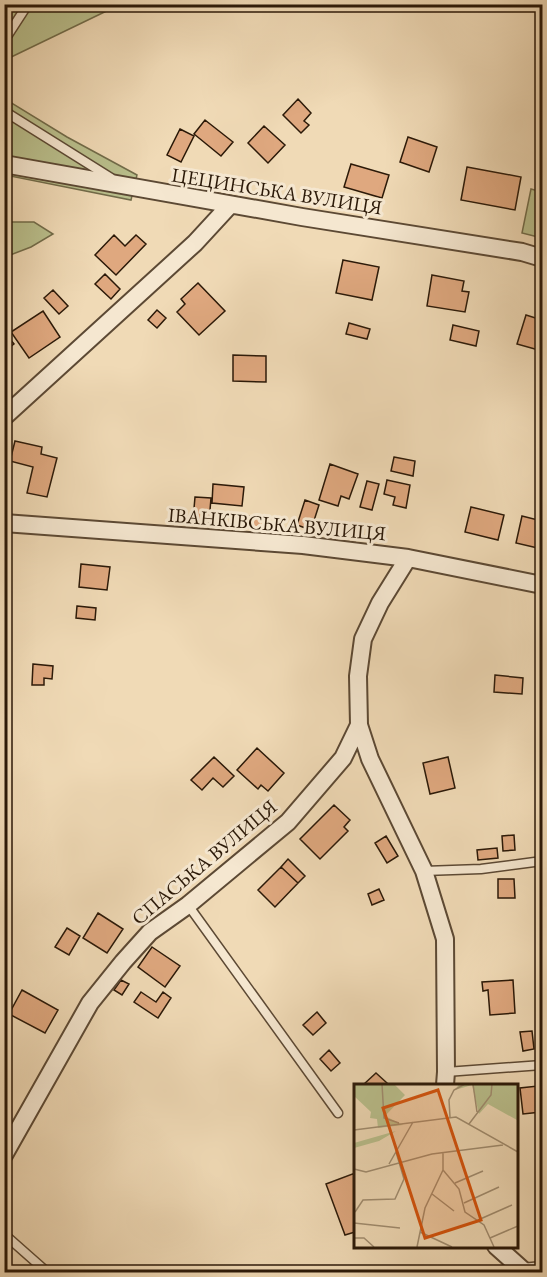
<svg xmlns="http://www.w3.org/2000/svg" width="547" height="1277" viewBox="0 0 547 1277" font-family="'EB Garamond',serif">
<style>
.green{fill:#bac08d;stroke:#726c4a;stroke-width:1.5}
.building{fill:#dfa87f;stroke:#2b1908;stroke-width:1.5}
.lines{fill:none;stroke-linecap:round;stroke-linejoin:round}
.lane-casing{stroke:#5c4934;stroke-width:11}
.street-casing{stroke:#5c4934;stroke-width:20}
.lane{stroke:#f5e7d0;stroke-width:8}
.street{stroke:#f5e7d0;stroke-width:16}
.labels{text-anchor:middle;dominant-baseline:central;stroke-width:6;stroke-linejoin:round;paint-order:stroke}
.street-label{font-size:20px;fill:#2b1908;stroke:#f5e7d0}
.inset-road{fill:none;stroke:#a18d70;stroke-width:1.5}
.view{fill:#d5530c;fill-opacity:0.15;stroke:#d5530c;stroke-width:3}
.inset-edge{fill:none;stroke:#2b1908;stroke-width:3}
</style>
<rect width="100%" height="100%" fill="#f0dab6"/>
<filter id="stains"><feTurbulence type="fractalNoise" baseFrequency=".00333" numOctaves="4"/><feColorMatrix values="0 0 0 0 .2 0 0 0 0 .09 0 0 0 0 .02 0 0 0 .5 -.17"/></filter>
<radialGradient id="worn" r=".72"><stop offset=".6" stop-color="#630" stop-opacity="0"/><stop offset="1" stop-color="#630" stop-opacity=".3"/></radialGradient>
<!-- green -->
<path class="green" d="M 5,5 L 119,5 L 5,60 Z
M 4,96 L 13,104 L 67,137 L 137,175 L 131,200 L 5,175 Z
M 531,189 L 542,192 L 542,238 L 522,233 Z
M 7,222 L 34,222 L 53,234 L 31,247 L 5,257 L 5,225 Z"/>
<!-- building -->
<path class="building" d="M 298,99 L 311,113 L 304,121 L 309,125 L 301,133 L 283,115 Z
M 205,120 L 233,142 L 221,156 L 194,134 Z
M 264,126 L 285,145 L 268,163 L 248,143 Z
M 180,129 L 194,136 L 181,162 L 167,155 Z
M 408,137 L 437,147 L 429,172 L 400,162 Z
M 351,164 L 389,175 L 382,198 L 344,187 Z
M 467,167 L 521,177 L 515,210 L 461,200 Z
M 114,235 L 125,246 L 136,235 L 146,244 L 116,275 L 95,255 Z
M 343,260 L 379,267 L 372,300 L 336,293 Z
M 105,274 L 120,289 L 111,299 L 95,284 Z
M 432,275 L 464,281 L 462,291 L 469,292 L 465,312 L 427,306 Z
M 198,283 L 225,311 L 199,335 L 177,312 L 185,304 L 181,299 Z
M 53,290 L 68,306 L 59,314 L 44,298 Z
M 157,310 L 166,318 L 157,328 L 148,320 Z
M 43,311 L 60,337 L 29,358 L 11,332 Z
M 526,315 L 542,320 L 542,351 L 517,344 Z
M 349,323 L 370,329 L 367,339 L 346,334 Z
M 453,325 L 479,331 L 476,346 L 450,340 Z
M 4,332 L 14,344 L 5,351 L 4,350 Z
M 233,355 L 266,356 L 266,382 L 233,381 Z
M 15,441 L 42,447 L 41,454 L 57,458 L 47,497 L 27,493 L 33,467 L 10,461 Z
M 394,457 L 415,461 L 413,476 L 391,471 Z
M 330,464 L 358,474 L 349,499 L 341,496 L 338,506 L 319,500 Z
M 387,480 L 410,485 L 406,508 L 393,505 L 395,497 L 384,494 Z
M 367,481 L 379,484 L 372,510 L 360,507 Z
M 213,484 L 244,487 L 242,506 L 212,503 Z
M 195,497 L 211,498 L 209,522 L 193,520 Z
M 305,500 L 319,505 L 311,530 L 297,525 Z
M 471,507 L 504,515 L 498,540 L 465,532 Z
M 245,516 L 263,516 L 263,528 L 245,528 Z
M 522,516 L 542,521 L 542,549 L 516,543 Z
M 81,564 L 110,567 L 107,590 L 79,587 Z
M 77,606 L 96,608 L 95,620 L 76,618 Z
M 33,664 L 53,666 L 52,679 L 44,678 L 44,685 L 32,685 Z
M 495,675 L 523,678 L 522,694 L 494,692 Z
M 257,748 L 284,773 L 268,791 L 261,785 L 258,789 L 237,770 Z
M 214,757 L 234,776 L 223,787 L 213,778 L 202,790 L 191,780 Z
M 448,757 L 455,788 L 430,794 L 423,763 Z
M 334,805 L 350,820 L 344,827 L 348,831 L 320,859 L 300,839 Z
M 514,835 L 515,850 L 503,851 L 502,836 Z
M 386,836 L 398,856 L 387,863 L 375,843 Z
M 497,848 L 498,858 L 478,860 L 477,850 Z
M 288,859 L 305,876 L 298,883 L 281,867 Z
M 281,867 L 298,883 L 275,907 L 258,890 Z
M 498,879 L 514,879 L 515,898 L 498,898 Z
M 379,889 L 384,900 L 372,905 L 368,894 Z
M 98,913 L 123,929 L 107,953 L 83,938 Z
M 67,928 L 80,936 L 69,955 L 55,947 Z
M 152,947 L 180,966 L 165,987 L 138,967 Z
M 121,980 L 129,984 L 122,995 L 114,990 Z
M 513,980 L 515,1013 L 490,1015 L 488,990 L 483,991 L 482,982 Z
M 22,990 L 58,1010 L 45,1033 L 9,1014 Z
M 141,992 L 156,1002 L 163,992 L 171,998 L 158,1018 L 134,1002 Z
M 317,1012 L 326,1023 L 313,1035 L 303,1025 Z
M 532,1031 L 534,1049 L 523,1051 L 520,1032 Z
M 329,1050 L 340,1063 L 331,1071 L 320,1059 Z
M 376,1073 L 387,1083 L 385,1085 L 363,1085 Z
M 538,1086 L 541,1112 L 523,1114 L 520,1088 Z
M 355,1173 L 355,1232 L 345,1235 L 326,1184 Z"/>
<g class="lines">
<defs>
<path id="lane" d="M 4,41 L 28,4
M 4,111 L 111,178
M 424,871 L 481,869 L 542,861
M 188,905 L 338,1113
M 446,1072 L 542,1065
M 4,1234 L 47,1272
M 522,1268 L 542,1266"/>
<path id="street" d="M 4,164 L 302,217 L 522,252 L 542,258
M 4,417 L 195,243 L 230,205
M 4,523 L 303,545 L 408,558 L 542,585
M 408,558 L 380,603 L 363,639 L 358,676 L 359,725 L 370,759 L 424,871 L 445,939 L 446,1072 L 445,1085
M 4,1155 L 90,1003 L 123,962 L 150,932 L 188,905 L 288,822 L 343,758 L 359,725
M 496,1246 L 525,1272"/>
</defs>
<!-- lane casing -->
<use href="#lane" class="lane-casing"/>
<!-- street casing -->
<use href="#street" class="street-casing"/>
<!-- lane -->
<use href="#lane" class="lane"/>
<!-- street -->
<use href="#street" class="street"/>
</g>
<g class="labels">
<!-- street labels -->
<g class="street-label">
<text transform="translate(277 191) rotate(9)">ЦЕЦИНСЬКА ВУЛИЦЯ</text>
<text transform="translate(277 524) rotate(5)">ІВАНКІВСЬКА ВУЛИЦЯ</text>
<text transform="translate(204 862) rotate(-40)">СПАСЬКА ВУЛИЦЯ</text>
</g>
</g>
<!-- overview -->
<g transform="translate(354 1084)">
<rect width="164" height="164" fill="#f0dab6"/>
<path d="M 0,0 L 40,0 L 51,11 L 31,32 L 49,41 L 24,44 L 23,35 L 16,34 L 17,28 L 0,12 ZM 105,0 L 163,0 L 163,36 L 134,20 L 125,30 L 118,1 L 101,6 ZM 42,47 L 25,57 L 0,64 L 0,59 Z" fill="#bac08d"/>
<path class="inset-road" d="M 28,0 L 30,34 L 45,39M 119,0 L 123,28M 96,33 L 95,16 L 100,6 L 111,0M 115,40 L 137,11 L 138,0M 0,46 L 102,33 L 164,68M 89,68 L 89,86 L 105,105 L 111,128 L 130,141 L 140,163M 35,80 L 59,38M 0,85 L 12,88 L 78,70 L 149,61M 101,99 L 129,87M 78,110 L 100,127M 110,119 L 145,103M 1,128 L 9,116 L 41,115 L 50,95 L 42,68M 124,136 L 158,121M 0,139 L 46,144M 66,148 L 98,163M 0,154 L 10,154 L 20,163M 136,154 L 164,142M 63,163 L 71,124 L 89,86"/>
<path class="view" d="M 84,6 L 127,136 L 71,154 L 29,24 Z"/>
<rect width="164" height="164" class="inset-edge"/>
</g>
<!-- margin -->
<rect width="547" height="1277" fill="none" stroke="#f0dab6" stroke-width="24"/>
<rect x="6" y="6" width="535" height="1265" fill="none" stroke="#2b1908" stroke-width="3"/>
<rect x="12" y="12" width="523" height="1253" fill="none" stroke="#2b1908" stroke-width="1.5"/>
<rect width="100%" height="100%" filter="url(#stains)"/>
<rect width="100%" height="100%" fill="url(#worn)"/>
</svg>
